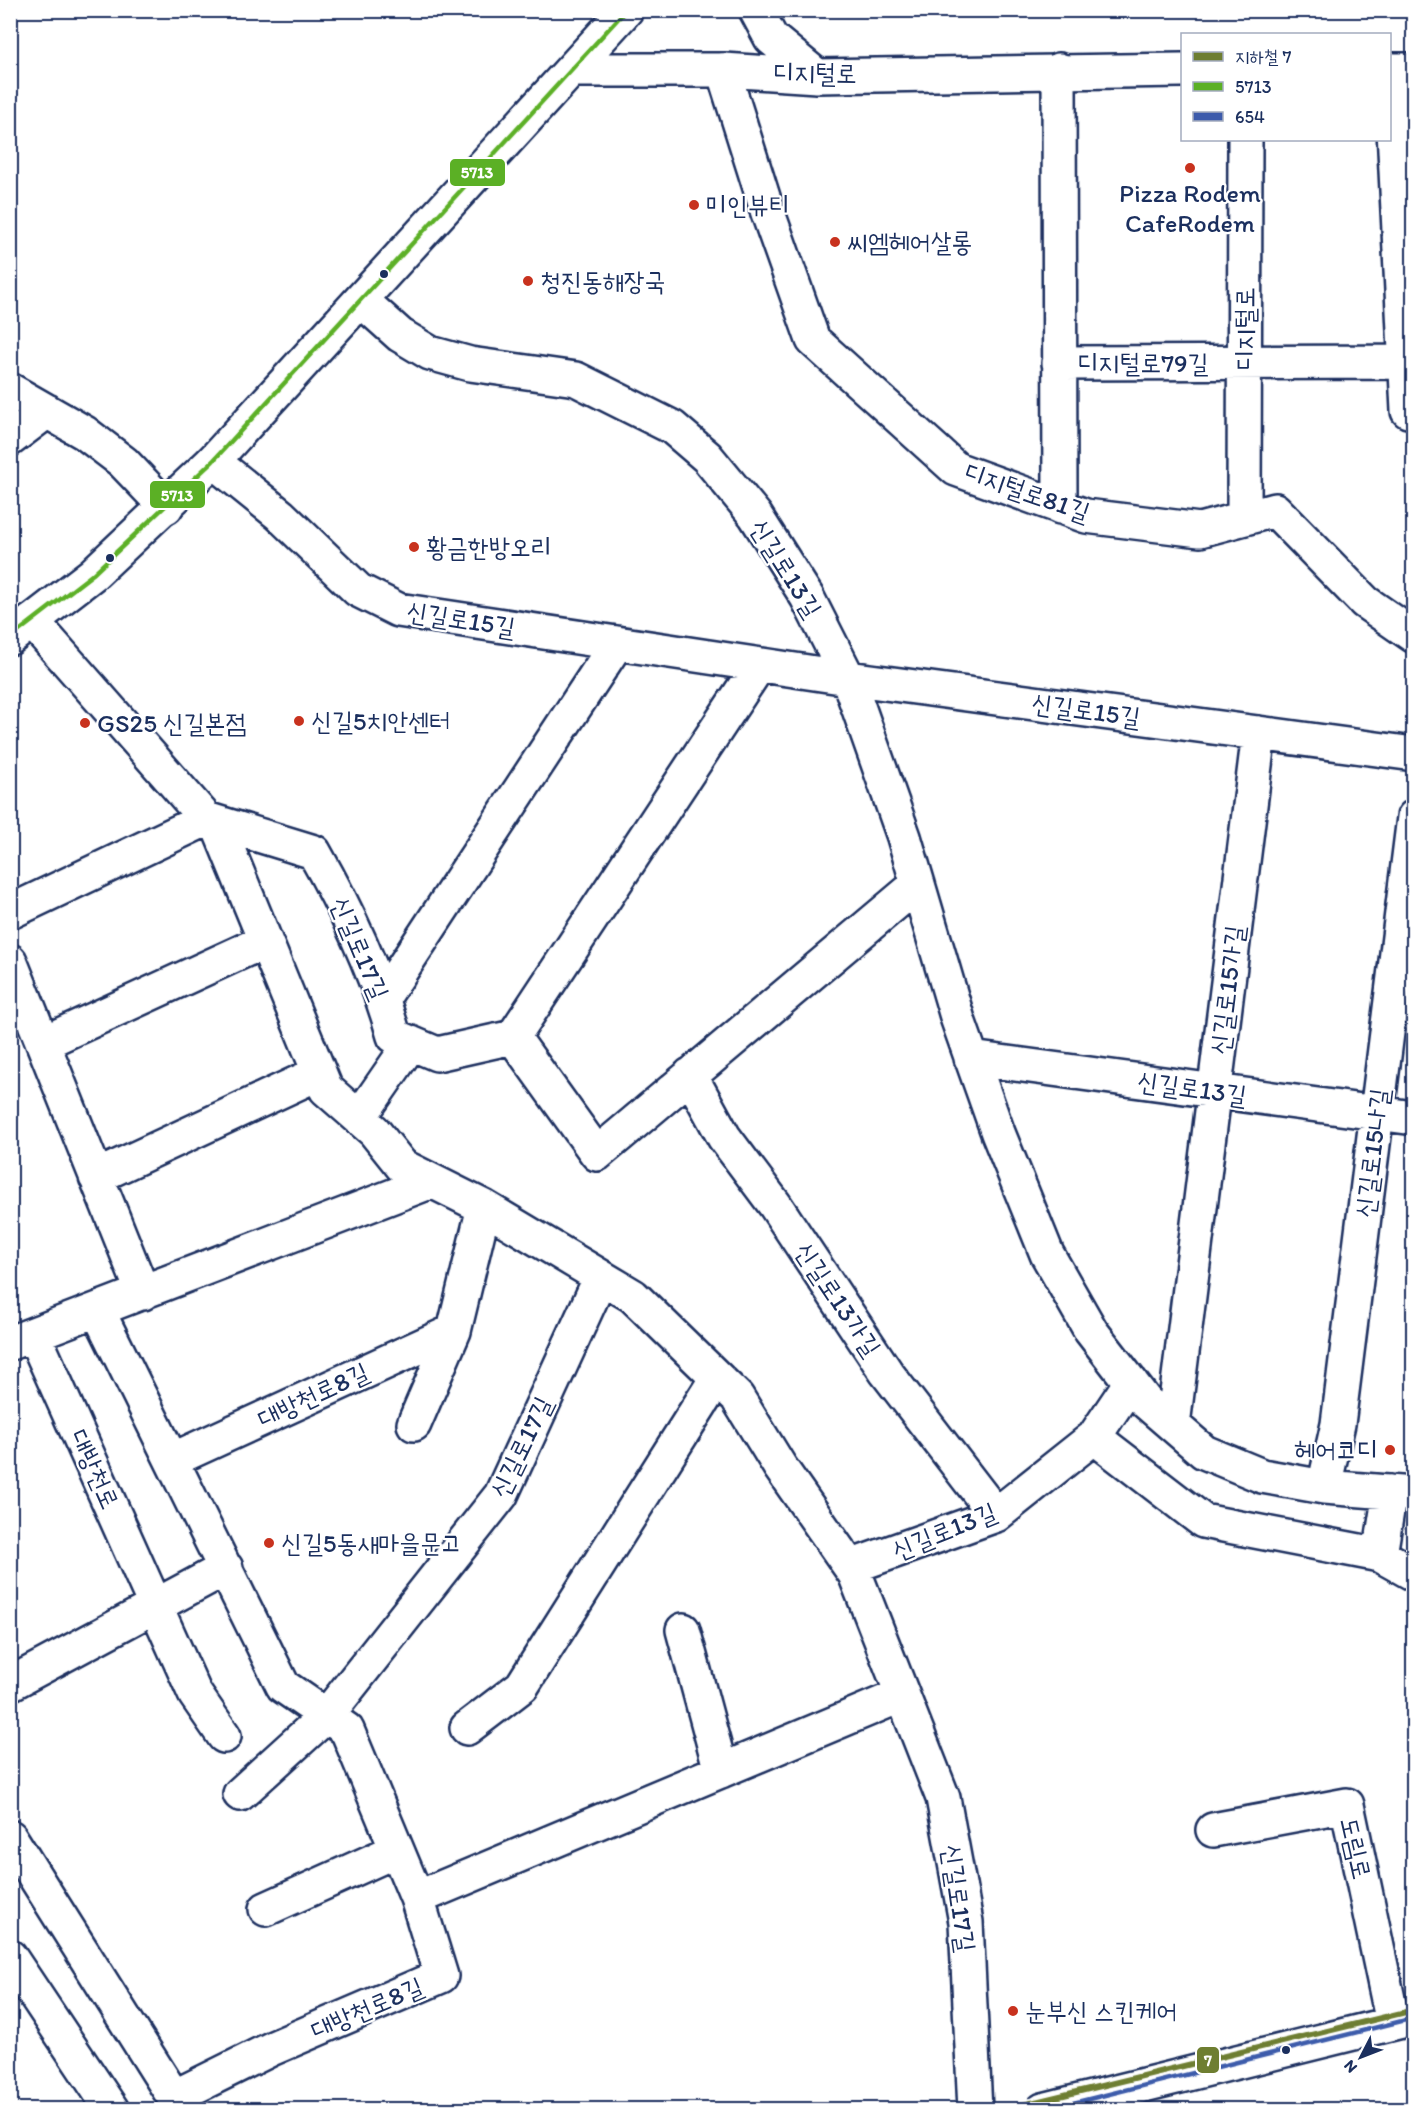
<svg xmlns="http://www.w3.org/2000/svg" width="1424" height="2120" viewBox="0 0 1424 2120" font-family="Itim,'Poor Story',sans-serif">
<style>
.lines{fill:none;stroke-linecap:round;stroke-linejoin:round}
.minor-casing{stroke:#1b2f5e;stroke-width:38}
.major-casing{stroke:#1b2f5e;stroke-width:38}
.minor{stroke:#fff;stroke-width:33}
.major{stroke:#fff;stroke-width:33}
.bus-1-casing{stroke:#fff;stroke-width:9}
.bus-2-casing{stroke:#fff;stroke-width:9}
.bus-1{stroke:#5bb025;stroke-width:4.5}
.bus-2{stroke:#3d5bab;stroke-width:4.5}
.metro-1-casing{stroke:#fff;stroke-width:10}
.metro-1{stroke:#6e7e31;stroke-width:6}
.poi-dot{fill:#c8321e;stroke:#fff;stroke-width:2}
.bus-dot{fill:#1b2f5e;stroke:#fff;stroke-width:2}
.labels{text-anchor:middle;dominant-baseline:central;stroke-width:4.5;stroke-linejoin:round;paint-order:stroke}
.street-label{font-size:26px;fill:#1b2f5e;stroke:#fff}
.poi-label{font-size:26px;fill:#1b2f5e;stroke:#fff;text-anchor:start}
.line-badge{stroke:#fff;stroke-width:2}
.badge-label{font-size:16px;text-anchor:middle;font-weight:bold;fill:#fff}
</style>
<rect width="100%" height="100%" fill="#fff"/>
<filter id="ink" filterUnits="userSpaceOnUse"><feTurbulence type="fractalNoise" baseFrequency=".0167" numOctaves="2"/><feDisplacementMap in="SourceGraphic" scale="12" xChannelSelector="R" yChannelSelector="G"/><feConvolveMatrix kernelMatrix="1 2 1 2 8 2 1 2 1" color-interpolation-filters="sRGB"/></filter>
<g filter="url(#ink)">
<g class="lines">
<defs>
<path id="minor" d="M 723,70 L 768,213 L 813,340 L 956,469 L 1086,516 L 1200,530 L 1275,510 L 1365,602 L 1414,636
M 1059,70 L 1060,507
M 1391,70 L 1408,411 L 1414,410
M 361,300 L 400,335 L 430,353 L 470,364 L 576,379 L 672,427 L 707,457 L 755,515 L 807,597 L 848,678 L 904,837 L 958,1020 L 998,1133 L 1047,1254 L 1091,1331 L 1146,1402 L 1204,1452 L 1262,1476 L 1324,1487 L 1414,1494
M 1059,363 L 1406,362
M 10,390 L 85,433 L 123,462 L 166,507
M 10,439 L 47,411
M 213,461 L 280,515 L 358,590 L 398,610 L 848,678 L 1414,754
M 1244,518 L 1245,140
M 32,621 L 206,819 L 314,852 C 347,910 376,972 394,1036 L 437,1054 L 513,1037
M 10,912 L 206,819 L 219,828 L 326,1089 L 374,1131 L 402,1166 L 484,1207 L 633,1296 L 737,1397 L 780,1467 L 855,1574 L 943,1798 L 966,1922 L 975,2110
M 10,961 L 143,1293
M 383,998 L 617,643
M 513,1037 L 597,1154 L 918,884
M 513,1037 L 759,665
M 43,1043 L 265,941
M 971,1058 L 1414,1118
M 690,1075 L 724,1137 L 775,1205 L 886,1372 L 996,1515
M 359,1118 L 411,1043
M 96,1177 L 319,1073
M 98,1311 L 283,1686 L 347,1730 L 417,1898 L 441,1976 L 273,2048 L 174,2097
M 34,1335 L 195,1694 L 224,1736
M 10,1343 L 432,1181
M 414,1424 L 454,1331 L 484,1207
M 1173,1425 L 1259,733
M 1094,1437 L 1203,1521 L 1380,1555 L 1414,1574
M 172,1460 L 454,1331
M 1324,1487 L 1338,1424 L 1414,817
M 1380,1555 L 1390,1492
M 850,1567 L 996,1515 L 1094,1437 L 1131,1382
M 683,1630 L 721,1771
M 10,1684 L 226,1568
M 467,1728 L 522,1686 L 717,1378
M 240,1794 L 327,1715 L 501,1495 L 601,1277
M 1213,1830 L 1347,1805 L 1393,2023
M 10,1837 L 182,2110
M 417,1898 L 902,1695
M 266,1909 L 397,1850
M 1043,2110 L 1414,2018"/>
<path id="major" d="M 756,10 L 771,38 L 817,76
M 571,70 L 723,70 L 817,76 L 1182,70
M 1390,70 L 1414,70
M 10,638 L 93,574 L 213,461 L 626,10
M 10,1957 L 112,2110"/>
</defs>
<!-- minor casing -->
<use href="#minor" class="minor-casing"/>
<!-- major casing -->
<use href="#major" class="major-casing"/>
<!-- minor -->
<use href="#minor" class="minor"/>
<!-- major -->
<use href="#major" class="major"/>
<defs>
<path id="bus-1" d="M 10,638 L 93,574 L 213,461 L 626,10"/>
<path id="bus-2" d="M 1045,2110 L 1414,2018"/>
</defs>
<!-- bus-1 casing -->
<use href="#bus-1" class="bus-1-casing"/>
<!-- bus-2 casing -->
<use href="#bus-2" class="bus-2-casing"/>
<!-- bus-1 -->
<use href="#bus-1" class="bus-1"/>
<!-- bus-2 -->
<use href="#bus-2" class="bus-2"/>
<defs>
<path id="metro-1" d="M 1002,2110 L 1414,2010"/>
</defs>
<!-- metro-1 casing -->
<use href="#metro-1" class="metro-1-casing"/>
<!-- metro-1 -->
<use href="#metro-1" class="metro-1"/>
</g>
</g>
<!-- markers -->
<g class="poi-dot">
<circle cx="1190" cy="168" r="6"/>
<circle cx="694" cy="205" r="6"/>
<circle cx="835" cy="242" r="6"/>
<circle cx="528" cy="281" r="6"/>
<circle cx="414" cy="547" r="6"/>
<circle cx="299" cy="721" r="6"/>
<circle cx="85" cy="723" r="6"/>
<circle cx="1390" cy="1450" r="6"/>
<circle cx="269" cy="1543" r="6"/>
<circle cx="1013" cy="2011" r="6"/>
</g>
<g class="bus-dot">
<circle cx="384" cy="274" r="5"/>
<circle cx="110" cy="558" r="5"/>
<circle cx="1286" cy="2050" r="5"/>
</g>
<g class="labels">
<!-- street labels -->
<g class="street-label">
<text transform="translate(815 73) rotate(1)">디지털로</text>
<text transform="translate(1245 329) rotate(-90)">디지털로</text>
<text x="1143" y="363">디지털로79길</text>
<text transform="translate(1027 492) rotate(19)">디지털로81길</text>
<text transform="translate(786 568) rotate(58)">신길로13길</text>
<text transform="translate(461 619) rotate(9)">신길로15길</text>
<text transform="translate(1086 710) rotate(8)">신길로15길</text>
<text transform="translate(360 948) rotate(67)">신길로17길</text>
<text transform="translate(1227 990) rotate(-83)">신길로15가길</text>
<text transform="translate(1192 1088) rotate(8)">신길로13길</text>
<text transform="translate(1372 1153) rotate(-83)">신길로15나길</text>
<text transform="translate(838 1299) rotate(56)">신길로13가길</text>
<text transform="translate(313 1395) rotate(-25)">대방천로8길</text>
<text transform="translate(521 1447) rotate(-64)">신길로17길</text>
<text transform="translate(95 1469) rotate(66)">대방천로</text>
<text transform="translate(944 1531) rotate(-22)">신길로13길</text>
<text transform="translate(1356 1848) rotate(77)">도림로</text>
<text transform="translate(959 1898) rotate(82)">신길로17길</text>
<text transform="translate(367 2008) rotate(-23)">대방천로8길</text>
</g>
<!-- poi labels -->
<g class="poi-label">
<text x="1190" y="193" text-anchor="middle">Pizza Rodem<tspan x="1190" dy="30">CafeRodem</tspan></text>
<text x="706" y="205">미인뷰티</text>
<text x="847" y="242">씨엠헤어살롱</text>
<text x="540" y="281">청진동해장국</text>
<text x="426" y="547">황금한방오리</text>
<text x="311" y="721">신길5치안센터</text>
<text x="97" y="723">GS25 신길본점</text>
<text x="1378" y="1450" text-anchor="end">헤어코디</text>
<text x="281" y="1543">신길5동새마을문고</text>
<text x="1025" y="2011">눈부신 스킨케어</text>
</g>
</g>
<g class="line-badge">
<rect x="449" y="158" width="57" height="29" rx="6" fill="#5bb025"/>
<rect x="149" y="480" width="57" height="29" rx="6" fill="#5bb025"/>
<rect x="1196" y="2046" width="24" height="28" rx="6" fill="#6e7e31"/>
</g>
<g class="badge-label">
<text x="477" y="178">5713</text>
<text x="177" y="501">5713</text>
<text x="1208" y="2066">7</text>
</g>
<!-- margin -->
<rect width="1424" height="2120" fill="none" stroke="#fff" stroke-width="36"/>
<rect x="18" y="18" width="1388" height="2084" fill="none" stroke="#1b2f5e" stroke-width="2" filter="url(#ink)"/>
<!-- legend -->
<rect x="1181" y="33" width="210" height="108" fill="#ffffff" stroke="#a4acbf" stroke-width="1.5"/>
<rect x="1193" y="52" width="30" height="9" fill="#6e7e31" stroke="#a4acbf" stroke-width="1.5"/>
<text x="1235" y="63" font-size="18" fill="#1b2f5e">지하철 7</text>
<rect x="1193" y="82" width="30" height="9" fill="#5bb025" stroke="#a4acbf" stroke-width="1.5"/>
<text x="1235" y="93" font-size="18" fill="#1b2f5e">5713</text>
<rect x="1193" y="112" width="30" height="9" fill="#3d5bab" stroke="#a4acbf" stroke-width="1.5"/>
<text x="1235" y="123" font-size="18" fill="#1b2f5e">654</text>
<!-- north arrow -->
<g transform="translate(1361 2057) rotate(228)" stroke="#ffffff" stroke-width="4.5" paint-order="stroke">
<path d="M0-4.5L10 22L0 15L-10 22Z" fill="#1b2f5e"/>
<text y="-9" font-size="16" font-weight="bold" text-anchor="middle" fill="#1b2f5e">N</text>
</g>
</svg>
